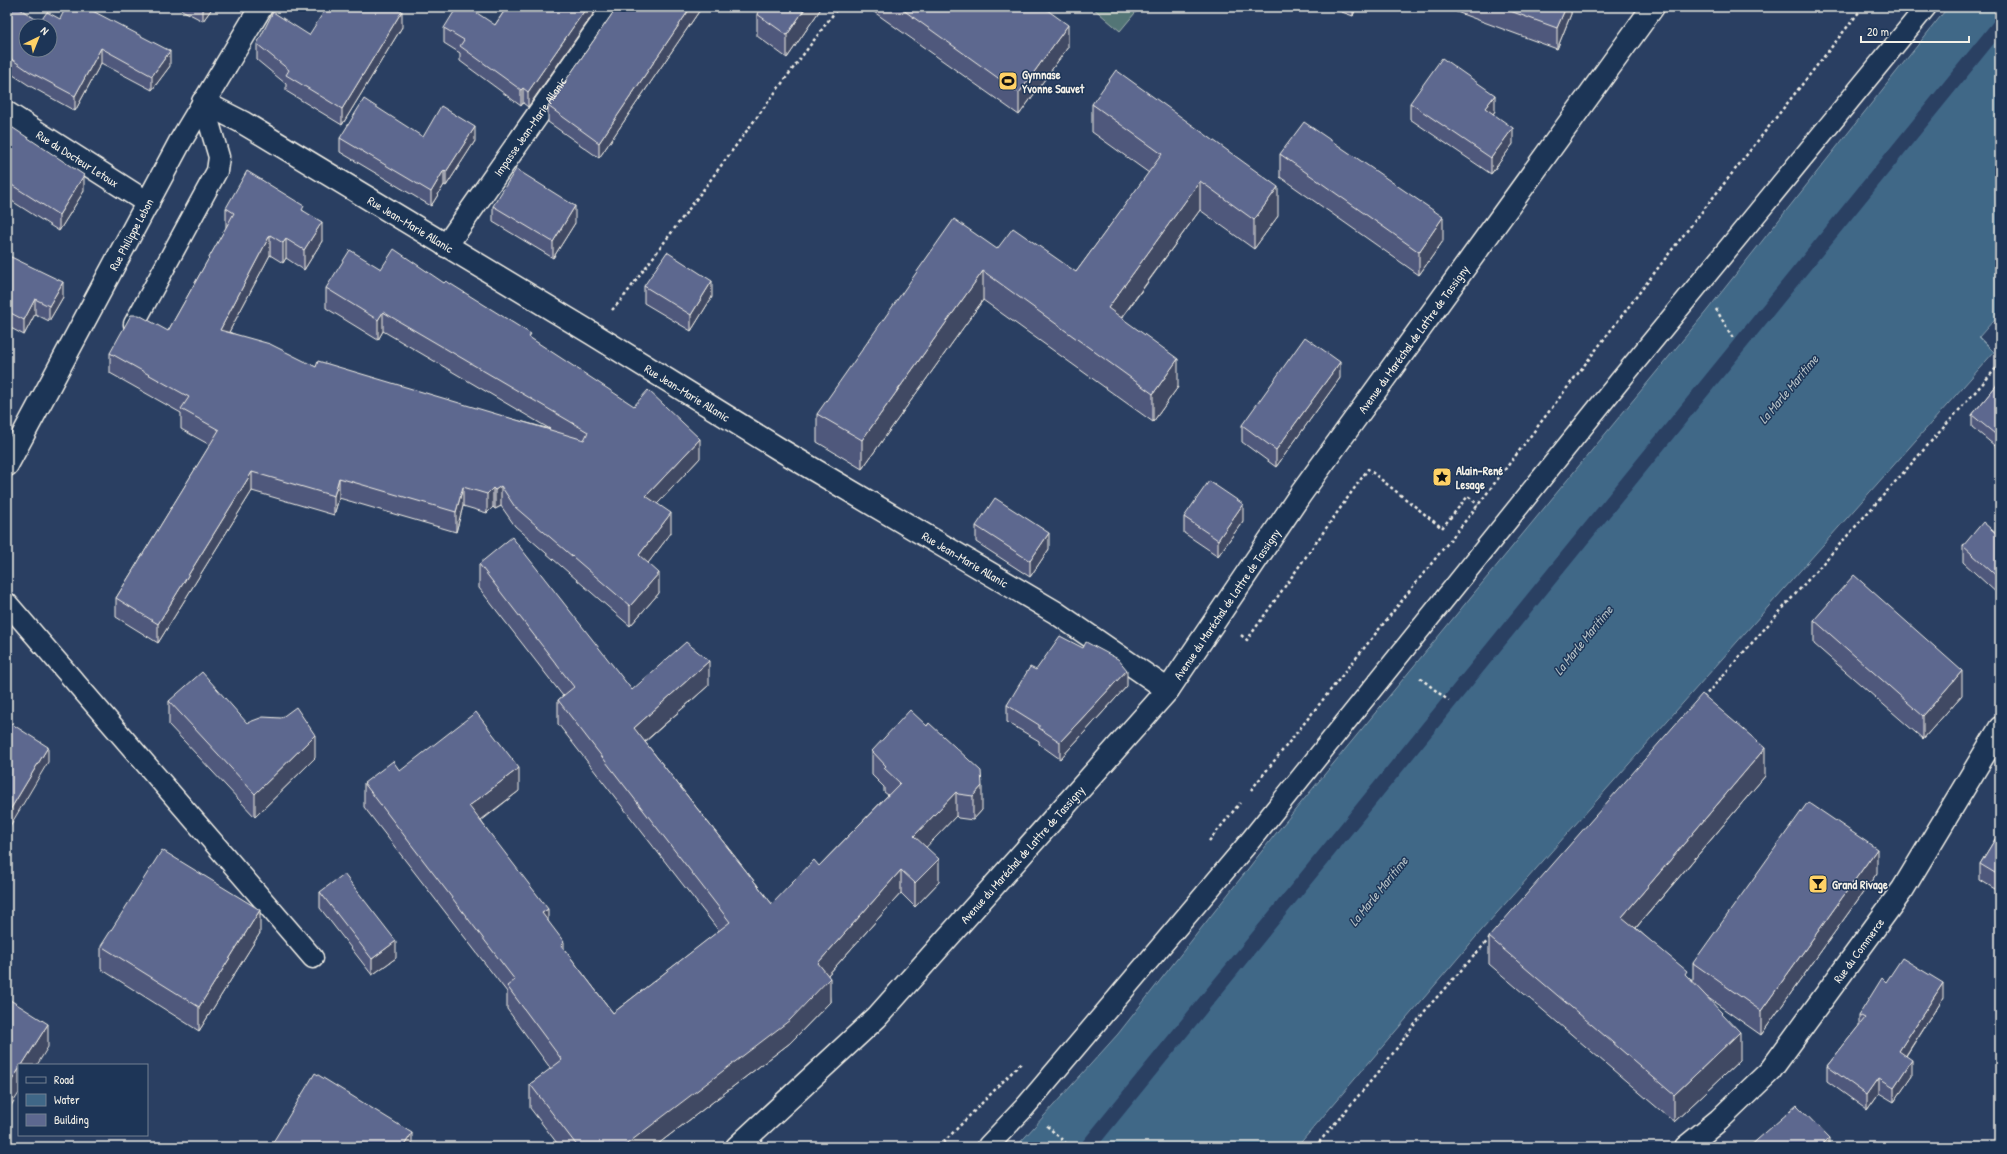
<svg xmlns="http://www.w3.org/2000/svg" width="2007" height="1154" viewBox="0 0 2007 1154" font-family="'Patrick Hand',sans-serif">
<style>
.green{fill:#527576;stroke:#a3b3af}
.water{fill:#3f6787;stroke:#879eae}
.pier{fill:#2a3f62}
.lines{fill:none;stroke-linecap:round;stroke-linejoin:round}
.lane-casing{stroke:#f4f1e8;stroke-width:23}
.street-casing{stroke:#f4f1e8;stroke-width:25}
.secondary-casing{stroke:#f4f1e8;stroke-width:25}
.path{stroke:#f4f1e8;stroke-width:2.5;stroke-dasharray:3 3;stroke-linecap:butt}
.lane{stroke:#1d3557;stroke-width:20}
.street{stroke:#1d3557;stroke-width:22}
.secondary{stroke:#1d3557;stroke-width:22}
.wall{fill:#50597b;stroke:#f4f1e8}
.shaded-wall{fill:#414964;stroke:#f4f1e8}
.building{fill:#5d688f;stroke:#f4f1e8;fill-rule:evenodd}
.labels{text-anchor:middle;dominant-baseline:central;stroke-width:3;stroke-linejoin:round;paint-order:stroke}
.poi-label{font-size:12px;font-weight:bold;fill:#f4f1e8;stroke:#1d3557;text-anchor:start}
.street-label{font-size:12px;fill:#f4f1e8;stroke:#1d3557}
.water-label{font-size:13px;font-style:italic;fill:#b5c1c6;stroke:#1d3557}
</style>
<rect width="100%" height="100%" fill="#2a3f62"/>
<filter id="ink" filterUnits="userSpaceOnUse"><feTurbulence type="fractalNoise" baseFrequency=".025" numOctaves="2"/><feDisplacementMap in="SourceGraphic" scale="8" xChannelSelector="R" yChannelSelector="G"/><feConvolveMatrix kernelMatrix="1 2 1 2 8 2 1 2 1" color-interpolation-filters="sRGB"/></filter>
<g filter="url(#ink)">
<!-- green -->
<path class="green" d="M 1092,7 L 1140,7 L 1120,31 Z"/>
<!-- water -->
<path class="water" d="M 1948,7 L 2000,7 L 2000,313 L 1979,337 L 1994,352 L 1481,931 L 1297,1147 L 1016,1147 L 1118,1034 L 1277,832 L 1705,313 Z"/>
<!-- pier -->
<path class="pier" d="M 2000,13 L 2000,36 L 1097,1147 L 1078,1147 Z"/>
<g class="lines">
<defs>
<path id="lane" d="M 134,324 L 217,171 L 219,157 L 203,102
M 7,603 L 313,958
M 988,1146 L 1025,1107 L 1250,841 L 1618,383 L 1926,7"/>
<g id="street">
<path id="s1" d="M 203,102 L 242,122 L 593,334 L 779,449 L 1055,612 L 1168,690"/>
<path id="s2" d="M 7,113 L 148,203"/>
<path id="s3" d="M 446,246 L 613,7"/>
<path id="s4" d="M 7,465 L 180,142 L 261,7"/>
</g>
<g id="secondary">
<path id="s5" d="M 737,1147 L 877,1017 L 1168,690 L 1300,495 L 1653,7"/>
<path id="s6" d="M 1686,1147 L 1719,1120 L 1770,1071 L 1903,889 L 2000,728"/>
</g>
</defs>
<!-- lane casing -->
<use href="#lane" class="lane-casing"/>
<!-- street casing -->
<use href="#street" class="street-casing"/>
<!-- secondary casing -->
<use href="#secondary" class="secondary-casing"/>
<!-- path -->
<path class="path" d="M 1716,309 L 1734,340
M 612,310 L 623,298 L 837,9
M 1241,635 L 1247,640 L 1368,469 L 1442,528 L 1468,496 L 1478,505
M 1420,678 L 1449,701
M 1703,698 L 2000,364
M 1251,790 L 1478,505 L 1671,251 L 1863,7
M 1209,841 L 1240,803
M 1047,1126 L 1070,1147
M 939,1147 L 1022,1062
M 1315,1147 L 1381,1069 L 1428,1007 L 1491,937"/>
<!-- lane -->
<use href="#lane" class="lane"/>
<!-- street -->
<use href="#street" class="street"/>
<!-- secondary -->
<use href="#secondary" class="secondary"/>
</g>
<!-- wall -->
<path class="wall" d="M 7,7 L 40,22 L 60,19 L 170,66 L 152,90 L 101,63 L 75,111 L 30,86 L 7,71 Z
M 176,7 L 213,7 L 203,21 Z
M 507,7 L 598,7 L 528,107 L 523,103 L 521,106 L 460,61 L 460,53 L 444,43 L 444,28 L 495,25 Z
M 617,7 L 702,7 L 599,158 L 548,122 L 548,106 Z
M 762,7 L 822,7 L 787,58 L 757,36 L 757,14 Z
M 867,7 L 1043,7 L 1068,47 L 1019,115 Z
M 1328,7 L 1356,7 L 1353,16 Z
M 1443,7 L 1571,7 L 1571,14 L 1557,49 Z
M 402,27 L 342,125 L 286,91 L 286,84 L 257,60 L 257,44 L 309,35 Z
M 1410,103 L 1495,111 L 1493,114 L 1513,144 L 1491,174 L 1410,119 Z
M 1092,104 L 1278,216 L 1254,249 L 1200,210 L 1122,318 L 1178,387 L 1153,422 L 983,300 L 862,469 L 817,442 L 817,414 L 997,249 L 1076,272 L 1149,173 L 1092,132 Z
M 7,124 L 84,191 L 59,231 L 7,198 Z
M 423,137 L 475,141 L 446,186 L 444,185 L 431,206 L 340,152 L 340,138 Z
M 1280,154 L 1443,241 L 1419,275 L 1280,177 Z
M 493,206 L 575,223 L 553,258 L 493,222 Z
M 226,208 L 304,211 L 322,241 L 304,270 L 286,258 L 283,263 L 270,255 L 229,332 L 316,367 L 550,429 L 383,331 L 378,340 L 326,308 L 326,288 L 381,269 L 444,283 L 531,339 L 700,458 L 657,504 L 671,533 L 648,563 L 659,593 L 630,626 L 515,526 L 501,506 L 495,509 L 493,507 L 487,513 L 463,506 L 456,532 L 339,498 L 334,515 L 252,491 L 158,643 L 116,617 L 116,598 L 210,445 L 181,429 L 181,413 L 110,373 L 110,353 L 168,331 L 226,228 Z
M 7,255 L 63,297 L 49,321 L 35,314 L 24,335 L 7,326 Z
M 644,286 L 712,297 L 691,331 L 644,303 Z
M 1340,378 L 1276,467 L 1242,442 L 1242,425 Z
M 2000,381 L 2000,450 L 1972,427 L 1972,415 Z
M 1184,517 L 1243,521 L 1218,556 L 1184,533 Z
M 976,526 L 1049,549 L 1030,577 L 976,542 Z
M 2000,537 L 2000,596 L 1963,562 L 1963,546 Z
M 479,564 L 632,690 L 709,685 L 645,742 L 772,904 L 819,866 L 888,795 L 884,792 L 884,787 L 872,775 L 872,751 L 927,726 L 929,723 L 982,810 L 973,820 L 958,818 L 956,816 L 926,847 L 939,882 L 915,907 L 901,893 L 828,975 L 830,1002 L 790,1043 L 654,1147 L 560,1147 L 530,1108 L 530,1084 L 551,1069 L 507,1009 L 507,992 L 364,807 L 364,783 L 400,771 L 519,791 L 481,821 L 548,921 L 564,949 L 613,1013 L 719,931 L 558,724 L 558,700 L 563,696 L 479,588 Z
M 1814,620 L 1962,695 L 1923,739 L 1814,644 Z
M 1036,670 L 1127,686 L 1060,759 L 1039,744 L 1039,741 L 1007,722 L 1007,705 Z
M 169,701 L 247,723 L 315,758 L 255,817 L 169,725 Z
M 1765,776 L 1636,928 L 1693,982 L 1693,963 L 1877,873 L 1761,1035 L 1704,995 L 1740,1060 L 1674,1122 L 1489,964 L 1489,937 Z
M 2000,831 L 2000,892 L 1980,880 L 1980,864 Z
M 320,892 L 396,958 L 372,975 L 320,908 Z
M 260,933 L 199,1031 L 101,969 L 101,946 Z
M 1886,982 L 1943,998 L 1906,1056 L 1912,1076 L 1894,1102 L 1879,1093 L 1867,1110 L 1827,1081 L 1827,1066 L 1859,1026 L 1859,1015 Z"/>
<!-- shaded-wall -->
<path class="shaded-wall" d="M 203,7 L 213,7 L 203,21 Z
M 587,7 L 598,7 L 528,107 L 528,92 Z
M 691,7 L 702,7 L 599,158 L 599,143 Z
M 806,7 L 822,7 L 787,58 L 787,35 Z
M 1353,7 L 1356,7 L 1353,16 Z
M 1566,7 L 1571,7 L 1571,14 L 1557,49 L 1557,28 Z
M 402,11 L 402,27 L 342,125 L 342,109 Z
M 1068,25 L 1068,47 L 1019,115 L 1019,93 Z
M 101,48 L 101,63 L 75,111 L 75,96 Z
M 170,51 L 170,66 L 152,90 L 152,76 Z
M 523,88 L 523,103 L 521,106 L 521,90 Z
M 1495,95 L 1495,111 L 1485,125 L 1485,108 Z
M 475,127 L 475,141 L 446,186 L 446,172 Z
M 1513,128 L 1513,144 L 1491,174 L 1491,158 Z
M 444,170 L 444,185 L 431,206 L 431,192 Z
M 84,175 L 84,191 L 59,231 L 59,215 Z
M 1200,181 L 1200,210 L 1108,336 L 1108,308 Z
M 1278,187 L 1278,216 L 1254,249 L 1254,220 Z
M 575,206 L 575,223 L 553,258 L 553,242 Z
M 1443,217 L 1443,241 L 1419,275 L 1419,252 Z
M 322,222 L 322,241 L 304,270 L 304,250 Z
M 270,235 L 270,255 L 220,349 L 220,330 Z
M 286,239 L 286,258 L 283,263 L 283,243 Z
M 983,271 L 983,300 L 862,469 L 862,440 Z
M 712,281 L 712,297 L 691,331 L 691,315 Z
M 63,282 L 63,297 L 49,321 L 49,306 Z
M 35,299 L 35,314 L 24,335 L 24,320 Z
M 383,312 L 383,331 L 378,340 L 378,320 Z
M 1178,359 L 1178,387 L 1153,422 L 1153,394 Z
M 1340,362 L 1340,378 L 1276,467 L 1276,450 Z
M 700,439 L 700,458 L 646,516 L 646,496 Z
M 252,472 L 252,491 L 158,643 L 158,624 Z
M 339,478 L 339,498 L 334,515 L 334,496 Z
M 501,486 L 501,506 L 495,509 L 495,490 Z
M 463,487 L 463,506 L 456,532 L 456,512 Z
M 493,488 L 493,507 L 487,513 L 487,494 Z
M 1243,504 L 1243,521 L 1218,556 L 1218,540 Z
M 671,513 L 671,533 L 639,575 L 639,555 Z
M 1049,533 L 1049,549 L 1030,577 L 1030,561 Z
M 659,573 L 659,593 L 630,626 L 630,606 Z
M 709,661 L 709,685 L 634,751 L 634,728 Z
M 1127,670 L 1127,686 L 1060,759 L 1060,742 Z
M 1962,671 L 1962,695 L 1923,739 L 1923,716 Z
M 315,735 L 315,758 L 255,817 L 255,794 Z
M 48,747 L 48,762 L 7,831 L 7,815 Z
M 1765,748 L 1765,776 L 1622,944 L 1622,917 Z
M 519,768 L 519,791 L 469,829 L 469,806 Z
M 982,786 L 982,810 L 973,820 L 973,796 Z
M 956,792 L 956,816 L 914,860 L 914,836 Z
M 1877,849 L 1877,873 L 1761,1035 L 1761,1011 Z
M 939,859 L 939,882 L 915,907 L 915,883 Z
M 901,870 L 901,893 L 818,986 L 818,963 Z
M 548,909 L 548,933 L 542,913 Z
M 260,910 L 260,933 L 199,1031 L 199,1007 Z
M 396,941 L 396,958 L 372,975 L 372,959 Z
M 564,942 L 564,966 L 561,945 Z
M 830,978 L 830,1002 L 790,1043 L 654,1147 L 623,1147 Z
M 1943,983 L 1943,998 L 1899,1066 L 1899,1051 Z
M 48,1024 L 48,1047 L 37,1065 L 22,1065 Z
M 1740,1032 L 1740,1060 L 1674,1122 L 1674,1095 Z
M 1912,1060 L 1912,1076 L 1894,1102 L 1894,1087 Z
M 19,1069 L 19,1093 L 7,1112 L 7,1088 Z
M 1879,1078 L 1879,1093 L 1867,1110 L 1867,1095 Z
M 412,1133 L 412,1147 L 403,1147 Z
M 1829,1138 L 1829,1147 L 1824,1147 L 1824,1143 Z"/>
<!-- building -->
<path class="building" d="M 7,7 L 17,7 L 40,22 L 47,12 L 60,19 L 66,7 L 85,7 L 170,51 L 152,76 L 101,48 L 75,96 L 30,72 L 7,56 ZM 26,26 L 50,26 L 50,50 L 26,50 Z
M 327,7 L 394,7 L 402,11 L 342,109 L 286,75 L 289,70 L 257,44 L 273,12 L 309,35 Z
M 457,7 L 468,7 L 495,25 L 507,7 L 587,7 L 528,92 L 523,88 L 521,90 L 460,46 L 464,40 L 444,28 Z
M 617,7 L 691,7 L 599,143 L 548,106 Z
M 762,7 L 806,7 L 787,35 L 757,14 Z
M 899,7 L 1043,7 L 1068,25 L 1019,93 Z
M 1499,7 L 1566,7 L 1557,28 Z
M 1442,58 L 1495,95 L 1485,108 L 1513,128 L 1491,158 L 1410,103 Z
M 1116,70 L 1278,187 L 1254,220 L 1200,181 L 1108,308 L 1178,359 L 1153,394 L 983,271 L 862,440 L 817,414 L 954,219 L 997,249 L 1013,228 L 1076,272 L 1162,154 L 1092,104 Z
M 364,99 L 423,137 L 441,106 L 475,127 L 446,172 L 444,170 L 431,192 L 340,138 Z
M 1304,122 L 1443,217 L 1419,252 L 1280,154 Z
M 7,124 L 84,175 L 59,215 L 7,182 Z
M 516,169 L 575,206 L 553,242 L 493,206 Z
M 247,171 L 304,206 L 302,210 L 322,222 L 304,250 L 286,239 L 283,243 L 270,235 L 220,330 L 270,344 L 316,367 L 318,361 L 584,440 L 588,432 L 383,312 L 378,320 L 326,288 L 350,250 L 381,269 L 394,249 L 444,283 L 446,281 L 531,334 L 529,337 L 634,406 L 648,390 L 700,439 L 646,496 L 671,513 L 639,555 L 659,573 L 630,606 L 515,507 L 501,486 L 495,490 L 493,488 L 487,494 L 463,487 L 456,512 L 339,478 L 334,496 L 252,472 L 158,624 L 116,598 L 219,430 L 181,409 L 189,397 L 110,353 L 131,315 L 139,315 L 168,331 L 234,213 L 226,208 Z
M 667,252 L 712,281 L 691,315 L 644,286 Z
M 7,255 L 63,282 L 49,306 L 35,299 L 24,320 L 7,311 Z
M 1305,337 L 1340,362 L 1276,450 L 1242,425 Z
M 2000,381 L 2000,438 L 1972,415 Z
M 1209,481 L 1243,504 L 1218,540 L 1184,517 Z
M 995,498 L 1049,533 L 1030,561 L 976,526 Z
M 1983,522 L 2000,537 L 2000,579 L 1963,546 Z
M 512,537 L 632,690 L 686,642 L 709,661 L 634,728 L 772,904 L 814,860 L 819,866 L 900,783 L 884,768 L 886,766 L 872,751 L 910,710 L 927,726 L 929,723 L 981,771 L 982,786 L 973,796 L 958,794 L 956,792 L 914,836 L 939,859 L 915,883 L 901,870 L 818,963 L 830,978 L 790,1020 L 623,1147 L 578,1147 L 530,1084 L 562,1060 L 507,986 L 515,980 L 364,783 L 393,761 L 400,771 L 476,712 L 519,768 L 469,806 L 548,909 L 542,913 L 564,942 L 561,945 L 613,1013 L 730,922 L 558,700 L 574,687 L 479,564 Z
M 1854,575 L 1962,671 L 1923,716 L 1814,620 Z
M 1060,636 L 1083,648 L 1086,642 L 1118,659 L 1127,670 L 1060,742 L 1039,728 L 1039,725 L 1007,705 L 1030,667 L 1036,670 Z
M 202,672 L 247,723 L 263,717 L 281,718 L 296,707 L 315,735 L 255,794 L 169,701 Z
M 1702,694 L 1765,748 L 1622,917 L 1687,971 L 1685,974 L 1740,1032 L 1674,1095 L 1489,937 Z
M 7,721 L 48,747 L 7,815 Z
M 1808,802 L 1877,849 L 1761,1011 L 1693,963 Z
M 2000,831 L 2000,876 L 1980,864 Z
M 162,850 L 260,910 L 199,1007 L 101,946 Z
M 344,874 L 396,941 L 372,959 L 320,892 Z
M 1902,958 L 1943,983 L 1899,1051 L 1912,1060 L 1894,1087 L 1879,1078 L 1867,1095 L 1827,1066 L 1865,1018 L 1859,1015 L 1882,978 L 1886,982 Z
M 7,998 L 48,1024 L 22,1065 L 19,1065 L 19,1069 L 7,1088 Z
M 315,1073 L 412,1133 L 403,1147 L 270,1147 Z
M 1797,1105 L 1829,1138 L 1824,1143 L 1828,1147 L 1749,1147 Z"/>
</g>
<!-- icons -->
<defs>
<symbol id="stadium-square" viewBox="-11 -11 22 22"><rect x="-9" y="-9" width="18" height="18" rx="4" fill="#ffd166" stroke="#1d3557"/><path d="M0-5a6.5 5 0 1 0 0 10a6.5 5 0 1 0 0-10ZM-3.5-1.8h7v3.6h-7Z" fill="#111"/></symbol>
<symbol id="sight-square" viewBox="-11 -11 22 22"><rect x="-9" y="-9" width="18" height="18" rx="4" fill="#ffd166" stroke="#1d3557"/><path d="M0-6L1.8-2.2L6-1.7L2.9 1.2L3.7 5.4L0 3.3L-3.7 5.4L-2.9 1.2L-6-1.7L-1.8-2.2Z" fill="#111"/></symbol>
<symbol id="bar-square" viewBox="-11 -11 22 22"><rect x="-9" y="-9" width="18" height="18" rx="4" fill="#ffd166" stroke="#1d3557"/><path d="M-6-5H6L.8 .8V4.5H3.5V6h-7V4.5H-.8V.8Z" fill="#111"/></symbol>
</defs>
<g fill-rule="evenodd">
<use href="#stadium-square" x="997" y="70" width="22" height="22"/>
<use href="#sight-square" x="1431" y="466" width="22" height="22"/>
<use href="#bar-square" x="1807" y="873" width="22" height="22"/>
</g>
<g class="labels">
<!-- poi labels -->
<g class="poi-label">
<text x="1022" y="74">Gymnase<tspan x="1022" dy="14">Yvonne Sauvet</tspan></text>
<text x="1456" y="470">Alain-René<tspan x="1456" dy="14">Lesage</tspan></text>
<text x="1832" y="884">Grand Rivage</text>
</g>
<!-- street labels -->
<g class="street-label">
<text stroke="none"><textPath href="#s3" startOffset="146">Impasse Jean-Marie Allanic</textPath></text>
<text stroke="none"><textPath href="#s2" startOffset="84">Rue du Docteur Letoux</textPath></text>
<text stroke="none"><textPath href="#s1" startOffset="241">Rue Jean-Marie Allanic</textPath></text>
<text stroke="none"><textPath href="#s4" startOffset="262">Rue Philippe Lebon</textPath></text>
<text stroke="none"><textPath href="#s5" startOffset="1057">Avenue du Maréchal de Lattre de Tassigny</textPath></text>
<text stroke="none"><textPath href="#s1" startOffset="565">Rue Jean-Marie Allanic</textPath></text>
<text stroke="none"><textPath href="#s1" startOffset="889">Rue Jean-Marie Allanic</textPath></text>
<text stroke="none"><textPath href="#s5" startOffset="733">Avenue du Maréchal de Lattre de Tassigny</textPath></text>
<text stroke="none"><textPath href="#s5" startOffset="409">Avenue du Maréchal de Lattre de Tassigny</textPath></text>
<text stroke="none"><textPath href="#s6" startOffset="263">Rue du Commerce</textPath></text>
</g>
<!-- water labels -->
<g class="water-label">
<text transform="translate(1788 389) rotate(-50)">La Marle Maritime</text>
<text transform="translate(1583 640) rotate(-51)">La Marle Maritime</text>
<text transform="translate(1378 891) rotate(-51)">La Marle Maritime</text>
</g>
</g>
<!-- margin -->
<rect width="2007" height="1154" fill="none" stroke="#1d3557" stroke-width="24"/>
<rect x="12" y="12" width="1983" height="1130" fill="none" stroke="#f4f1e8" stroke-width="1.5" filter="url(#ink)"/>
<!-- legend -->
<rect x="18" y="1064" width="130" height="72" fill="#1d3557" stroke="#738091"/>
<rect x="26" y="1077" width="20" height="6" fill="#1d3557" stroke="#738091"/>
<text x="54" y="1084" font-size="12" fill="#f4f1e8">Road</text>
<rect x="26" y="1094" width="20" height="12" fill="#3f6787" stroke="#738091"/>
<text x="54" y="1104" font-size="12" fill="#f4f1e8">Water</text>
<rect x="26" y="1114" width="20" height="12" fill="#5d688f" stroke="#738091"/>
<text x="54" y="1124" font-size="12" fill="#f4f1e8">Building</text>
<!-- north arrow -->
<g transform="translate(38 38) rotate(43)"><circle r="19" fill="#1d3557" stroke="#738091"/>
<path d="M0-3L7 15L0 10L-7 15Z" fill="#ffd166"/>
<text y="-6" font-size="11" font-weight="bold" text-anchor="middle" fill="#f4f1e8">N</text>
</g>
<!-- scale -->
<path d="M1861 36v6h108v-6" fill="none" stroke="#f4f1e8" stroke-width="2"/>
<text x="1867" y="36" font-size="12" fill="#f4f1e8" stroke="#1d3557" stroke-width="3" paint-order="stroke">20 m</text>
</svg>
